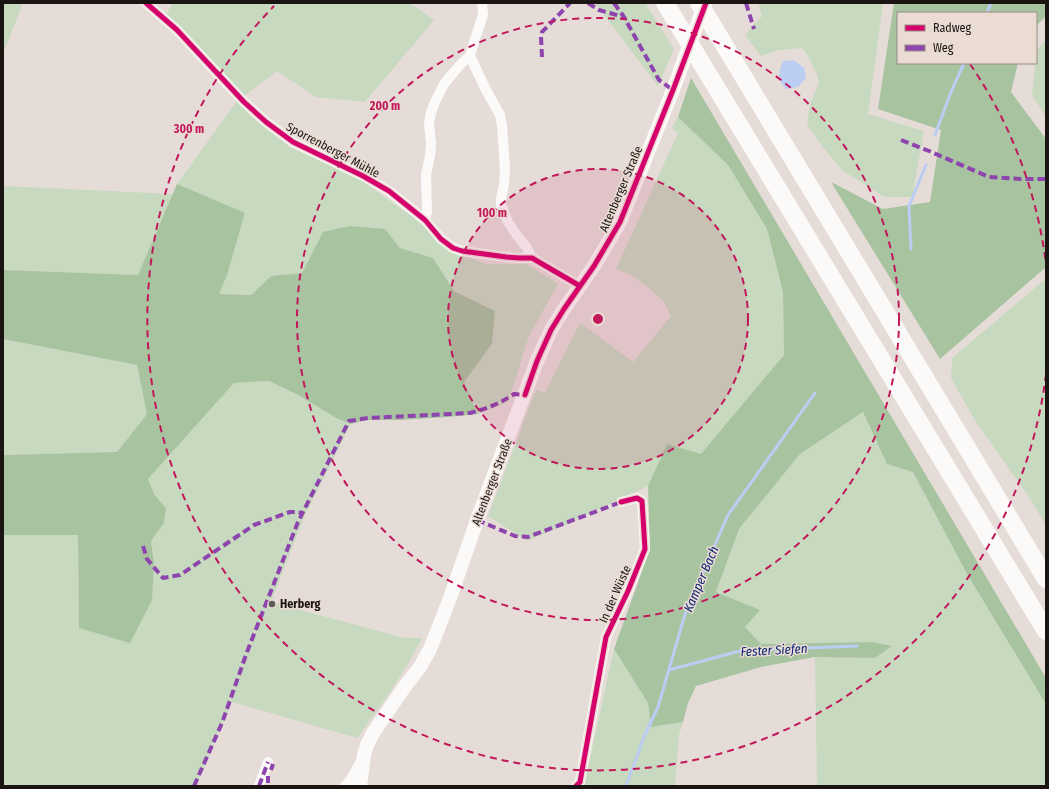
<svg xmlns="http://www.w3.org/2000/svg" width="1049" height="789" viewBox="0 0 1049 789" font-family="'Fira Sans Condensed',sans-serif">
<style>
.green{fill:#c7d9bf}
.forest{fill:#a8c3a0}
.water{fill:#bccdf3}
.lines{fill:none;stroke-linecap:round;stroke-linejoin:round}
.stream{stroke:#bccdf3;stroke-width:3}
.street{stroke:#fbfaf9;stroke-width:10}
.secondary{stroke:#fbfaf9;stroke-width:14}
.highway{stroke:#fbfaf9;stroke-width:18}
.quiet{stroke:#8e44ad;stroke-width:4;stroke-dasharray:8 4;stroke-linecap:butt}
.cycleway-casing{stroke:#eadbd3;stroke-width:8}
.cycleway{stroke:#d6006c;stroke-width:5}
.ring{fill:none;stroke:#c2185b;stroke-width:2;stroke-dasharray:7 5}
.poi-dot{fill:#615b57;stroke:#eadbd3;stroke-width:1.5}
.labels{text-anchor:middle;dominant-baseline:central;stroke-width:3;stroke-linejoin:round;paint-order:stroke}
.street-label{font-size:12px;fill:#1a1512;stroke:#eadbd3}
.poi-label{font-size:12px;font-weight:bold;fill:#1a1512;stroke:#eadbd3;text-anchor:start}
.water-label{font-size:13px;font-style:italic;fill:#0c2774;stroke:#eadbd3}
.centre{fill:#c2185b;stroke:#eadbd3;stroke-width:2}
.ring-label{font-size:12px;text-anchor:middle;font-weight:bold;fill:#c2185b;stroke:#eadbd3;stroke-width:3;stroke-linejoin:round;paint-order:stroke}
</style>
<rect width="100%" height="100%" fill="#e5dcd8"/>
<!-- green -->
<path class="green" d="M 3,3 L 23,3 L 3,54 Z
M 173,3 L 410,3 L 434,20 L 365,102 L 316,97 L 277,71 L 243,97 L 165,16 Z
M 595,3 L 645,3 L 674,49 L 658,86 Z
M 758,3 L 883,3 L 868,114 L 924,131 L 912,197 L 884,197 L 842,170 L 821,145 L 807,124 L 810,104 L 819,82 L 816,72 L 808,56 L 802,48 L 779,50 L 761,56 L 745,35 L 762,16 Z
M 1046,40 L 1046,117 L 1032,95 L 1037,50 Z
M 237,101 L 258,122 L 290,147 L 358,178 L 414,218 L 454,252 L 486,264 L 526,264 L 558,284 L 529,336 L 508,402 L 478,414 L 464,382 L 492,344 L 495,311 L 454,291 L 433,258 L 400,248 L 385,229 L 323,232 L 302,273 L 271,276 L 251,295 L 218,294 L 227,275 L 245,214 L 177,184 Z
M 678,117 L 728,165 L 767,229 L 783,292 L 784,355 L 701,455 L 667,444 L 648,486 L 567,524 L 527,541 L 488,516 L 536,390 L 545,393 L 580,323 L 633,362 L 671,316 L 663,300 L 646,286 L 631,275 L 616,269 L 678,133 L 672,128 Z
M 3,186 L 173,194 L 138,275 L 3,270 Z
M 1046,278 L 1046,525 L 1027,494 L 976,422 L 951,378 L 952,358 L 1042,282 Z
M 3,339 L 137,365 L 147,414 L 117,452 L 3,455 Z
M 269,381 L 298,395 L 338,419 L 351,424 L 305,515 L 271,602 L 404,638 L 422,638 L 408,664 L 382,704 L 357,738 L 232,702 L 196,786 L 3,786 L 3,535 L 78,535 L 79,628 L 154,563 L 151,541 L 164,523 L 166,508 L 154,494 L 148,479 L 234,383 Z
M 863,412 L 887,464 L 913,472 L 967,574 L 1046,704 L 1046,786 L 817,786 L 815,657 L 875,658 L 872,642 L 761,644 L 745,627 L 759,610 L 716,593 L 739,529 L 800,454 Z
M 614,649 L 648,703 L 651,727 L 683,722 L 679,735 L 675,786 L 584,786 Z"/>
<!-- forest -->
<path class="forest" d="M 894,3 L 1046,3 L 1046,16 L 1036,26 L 1036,13 L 898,13 L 898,63 L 1018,63 L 1011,92 L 1046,139 L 1046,267 L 940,359 L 831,182 L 883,209 L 930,202 L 941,130 L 878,109 Z
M 691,78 L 1046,678 L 1046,704 L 967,574 L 913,472 L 887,464 L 863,412 L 800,454 L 739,529 L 716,592 L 760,610 L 745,627 L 761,644 L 872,642 L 892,646 L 875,658 L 815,657 L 761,667 L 696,686 L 688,703 L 683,722 L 651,727 L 648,703 L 614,649 L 650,549 L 648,486 L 667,444 L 701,454 L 784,355 L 783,292 L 767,229 L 728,165 L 678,117 Z
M 177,184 L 245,213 L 227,275 L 219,294 L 251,295 L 271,276 L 302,273 L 323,232 L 350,226 L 385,229 L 400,248 L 433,258 L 454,291 L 495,311 L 492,344 L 464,382 L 478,414 L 448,417 L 401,420 L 366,420 L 351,424 L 338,419 L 298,395 L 269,381 L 234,383 L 148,479 L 154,494 L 166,508 L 164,523 L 151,541 L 154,563 L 152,600 L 130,643 L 79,628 L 78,535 L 3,535 L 3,455 L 117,452 L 147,414 L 137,365 L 3,339 L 3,270 L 138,275 Z"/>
<!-- water -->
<path class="water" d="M 794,60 L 804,68 L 806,78 L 798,87 L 786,89 C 777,79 778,73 783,61 Z"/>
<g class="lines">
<!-- stream -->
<path class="stream" d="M 987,13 L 991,3
M 935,135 L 951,92 L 964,63
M 911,249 L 909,206 L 926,165
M 669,670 L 747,649 L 784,649 L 857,646
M 626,786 L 644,737 L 658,707 L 686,611 L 728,515 L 815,393"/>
<!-- street -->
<path class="street" d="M 146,3 L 177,30 L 244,102 L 266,122 L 293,142 L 363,176 L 389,191 L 425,220 L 441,239 L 453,248 L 462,251 L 506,257 L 520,258 L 532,258 L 580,286
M 470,56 L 486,90 L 500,115 L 502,125 L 505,170 L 504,185 L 501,198 L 501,205 L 508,222 L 516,234 L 527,248 L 532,258
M 425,220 L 427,212 L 426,175 L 430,156 L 431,144 L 429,123 L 431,113 L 435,102 L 444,84 L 453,73 L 462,63 L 470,56 L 473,45 L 483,15 L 482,3
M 259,786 L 268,762
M 345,786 L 351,779 L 361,761
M 576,786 L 580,782 L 606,637 L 628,591 L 645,549 L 642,501 L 637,498 L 621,502"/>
<!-- secondary -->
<path class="secondary" d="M 360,786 L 364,755 L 367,745 L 373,733 L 403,689 L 420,667 L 430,649 L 450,598 L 477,520 L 537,361 L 551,330 L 564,309 L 594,266 L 620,222 L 673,90 L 705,3"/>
<!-- highway -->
<path class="highway" d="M 665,3 L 1046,631
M 699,3 L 1046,579"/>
<!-- quiet -->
<path class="quiet" d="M 588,3 L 599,10 L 624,17
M 614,3 L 624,17 L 659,80 L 673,90
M 746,3 L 754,29
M 542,57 L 541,37 L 542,32 L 570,3
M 901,140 L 929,151 L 989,177 L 1021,179 L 1046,179
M 477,520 L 515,536 L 528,537 L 621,502
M 143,546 L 147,559 L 163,578 L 180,575 L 254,525 L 290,512 L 296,512 L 302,513
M 271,770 L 273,764
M 268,783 L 268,776
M 194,786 L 222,723 L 247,652 L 298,522 L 349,421 L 368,418 L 470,413 C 488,408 499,404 514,394 L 525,395
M 259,786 L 268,762"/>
<defs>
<path id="cycleway" d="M 146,3 L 177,30 L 244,102 L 266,122 L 293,142 L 363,176 L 389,191 L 425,220 L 441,239 L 453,248 L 462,251 L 506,257 L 520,258 L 532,258 L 580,286
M 525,395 L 537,361 L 551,330 L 564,309 L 594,266 L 620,222 L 673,90 L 706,3
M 576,786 L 580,782 L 606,637 L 628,591 L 645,549 L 642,501 L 637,498 L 621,502"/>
</defs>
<!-- cycleway casing -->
<use href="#cycleway" class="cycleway-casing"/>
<!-- cycleway -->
<use href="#cycleway" class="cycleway"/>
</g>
<!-- distance rings -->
<circle cx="598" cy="319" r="150" fill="#c2185b" fill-opacity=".12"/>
<g class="ring">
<circle cx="598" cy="319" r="150"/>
<circle cx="598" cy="319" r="301"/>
<path d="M1046 374A451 451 0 1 1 274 6M970 64A451 451 0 0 1 1046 264"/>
</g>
<!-- markers -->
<circle class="poi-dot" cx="272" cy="604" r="4"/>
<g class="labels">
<!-- street labels -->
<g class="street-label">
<text transform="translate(333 150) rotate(28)">Sporrenberger Mühle</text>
<text transform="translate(621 189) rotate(-67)">Altenberger Straße</text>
<text transform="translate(492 482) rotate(-69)">Altenberger Straße</text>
<text transform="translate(615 594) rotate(-66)">In der Wüste</text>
</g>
<!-- poi labels -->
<g class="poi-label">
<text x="280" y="604">Herberg</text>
</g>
<!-- water labels -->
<g class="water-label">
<text transform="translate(701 579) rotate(-67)">Kamper Bach</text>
<text transform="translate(774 650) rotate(-3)">Fester Siefen</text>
</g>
</g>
<circle cx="598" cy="319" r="6" class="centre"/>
<g class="ring-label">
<text x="385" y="110">200 m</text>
<text x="189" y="133">300 m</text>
<text x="492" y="217">100 m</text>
</g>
<!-- border -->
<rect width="1049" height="789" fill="none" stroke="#1a1512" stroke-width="8"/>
<!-- legend -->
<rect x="897" y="12" width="140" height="52" fill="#eadbd3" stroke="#978c86"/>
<rect x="905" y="25" width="20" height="6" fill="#d6006c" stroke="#978c86"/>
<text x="933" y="32" font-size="12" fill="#1a1512">Radweg</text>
<rect x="905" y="45" width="20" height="6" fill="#8e44ad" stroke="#978c86"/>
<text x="933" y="52" font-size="12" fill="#1a1512">Weg</text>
</svg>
